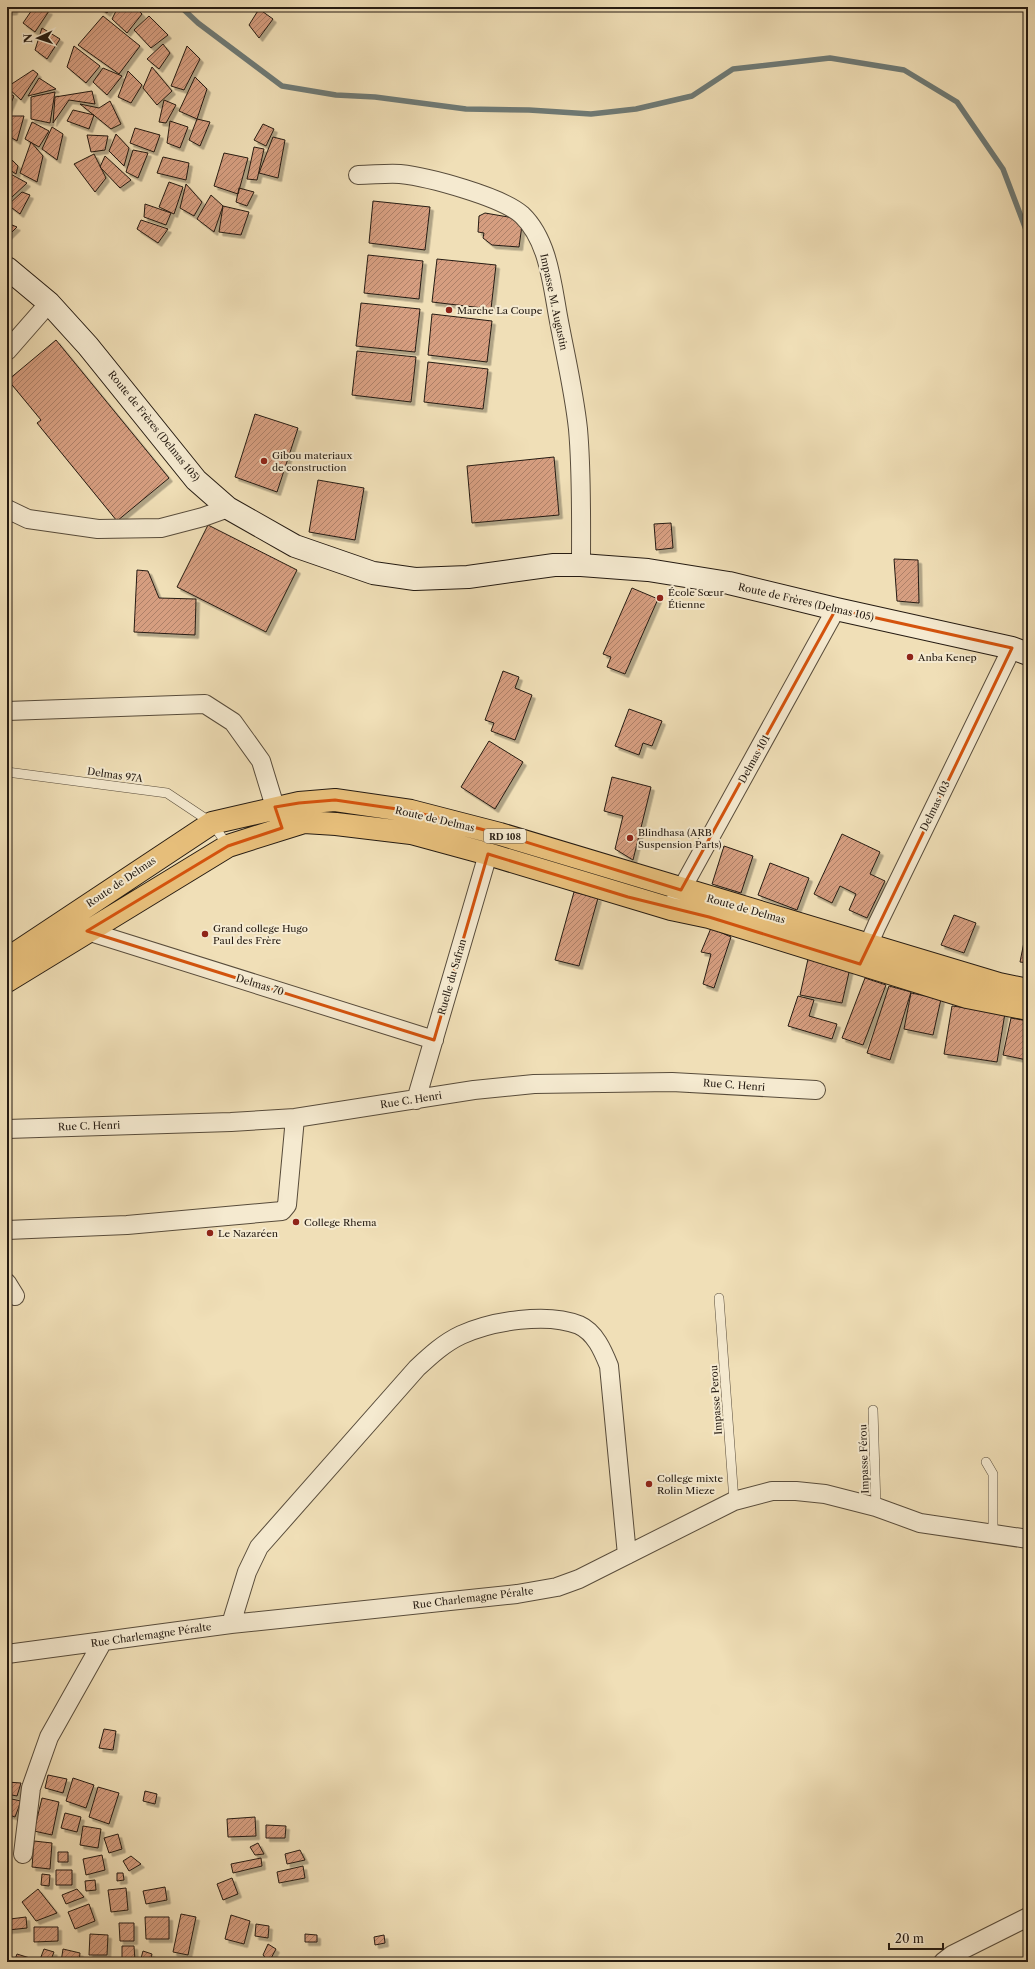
<svg xmlns="http://www.w3.org/2000/svg" width="1035" height="1969" viewBox="0 0 1035 1969" font-family="'Libre Caslon Text',serif">
<style>
.lines{fill:none;stroke-linecap:round;stroke-linejoin:round}
.stream{stroke:#6e7a76;stroke-width:5.5}
.building{fill:url(#building-hatch);stroke:#251b12;filter:url(#shadow)}
.lane-casing{stroke:#584c3b;stroke-width:10}
.street-casing{stroke:#584c3b;stroke-width:20}
.secondary-casing{stroke:#251b12;stroke-width:24}
.primary-casing{stroke:#251b12;stroke-width:24}
.lane{stroke:#f5ead0;stroke-width:9}
.street{stroke:#f5ead0;stroke-width:18}
.secondary{stroke:#f5ead0;stroke-width:22}
.primary{stroke:#e8c07c;stroke-width:22}
.marked{fill:none;stroke:#d4530d;stroke-width:3;stroke-linejoin:round}
.poi-dot{fill:#8f2418;stroke:#f5ead0;stroke-width:1.5}
.labels{text-anchor:middle;dominant-baseline:central;stroke-width:4;stroke-linejoin:round;paint-order:stroke}
.shield{fill:#f5ead0;stroke:#63594b;stroke-width:1}
.shield-label{font-size:9px;font-weight:bold;fill:#251b12}
.street-label{font-size:10px;fill:#251b12;stroke:#f5ead0}
.poi-label{font-size:10px;fill:#251b12;stroke:#f5ead0;text-anchor:start}
</style>
<defs>
<pattern id="building-hatch" width="6" height="6" patternUnits="userSpaceOnUse"><rect width="6" height="6" fill="#d69e80"/><path d="M-1 1l2-2M0 6l6-6M5 7l2-2" fill="none" stroke="#ad8067"/></pattern>
<filter id="shadow"><feDropShadow dx="3.5" dy="3.5" stdDeviation="0" flood-color="#0004"/></filter>
</defs>
<rect width="100%" height="100%" fill="#f0dfb7"/>
<filter id="stains"><feTurbulence type="fractalNoise" baseFrequency=".005" numOctaves="4"/><feColorMatrix values="0 0 0 0 .2 0 0 0 0 .09 0 0 0 0 .02 0 0 0 .5 -.17"/></filter>
<radialGradient id="worn" r=".72"><stop offset=".6" stop-color="#630" stop-opacity="0"/><stop offset="1" stop-color="#630" stop-opacity=".3"/></radialGradient>
<g class="lines">
<!-- stream -->
<path class="stream" d="M 181,7 L 198,23 L 282,86 L 336,95 L 375,97 L 466,109 L 529,110 L 591,114 L 636,109 L 692,96 L 733,69 L 830,58 L 904,70 L 957,102 L 1003,169 L 1028,235"/>
</g>
<!-- building -->
<path class="building" d="M 7,7 L 14,7 L 14,11 L 7,12 Z
M 34,7 L 49,11 L 35,32 L 23,23 Z
M 98,7 L 111,7 L 107,13 Z
M 118,7 L 135,7 L 142,14 L 127,33 L 112,19 Z
M 259,9 L 273,19 L 259,38 L 249,25 Z
M 103,16 L 140,46 L 119,74 L 78,45 Z
M 149,16 L 168,35 L 151,48 L 134,30 Z
M 42,28 L 60,39 L 47,59 L 35,50 Z
M 163,44 L 170,53 L 159,69 L 147,59 Z
M 74,46 L 100,66 L 86,83 L 67,67 Z
M 187,46 L 200,59 L 184,90 L 171,86 Z
M 152,67 L 172,91 L 157,105 L 143,88 Z
M 103,68 L 122,76 L 107,95 L 93,82 Z
M 33,70 L 38,74 L 21,100 L 7,87 Z
M 128,71 L 142,85 L 131,103 L 118,97 Z
M 195,77 L 207,89 L 197,119 L 179,111 Z
M 39,78 L 56,89 L 28,96 Z
M 92,91 L 95,104 L 69,100 L 53,123 L 55,97 Z
M 7,92 L 14,96 L 7,112 Z
M 55,92 L 50,123 L 31,119 L 31,97 Z
M 164,100 L 176,105 L 166,123 L 159,122 Z
M 110,101 L 121,124 L 111,129 L 80,104 L 99,108 Z
M 73,110 L 94,115 L 89,129 L 67,121 Z
M 10,116 L 24,116 L 17,141 L 7,135 L 7,121 Z
M 197,119 L 210,122 L 200,146 L 189,140 Z
M 170,121 L 188,127 L 180,148 L 167,143 Z
M 32,122 L 49,131 L 39,147 L 25,139 Z
M 263,124 L 274,129 L 266,146 L 254,140 Z
M 52,127 L 63,134 L 57,160 L 42,149 Z
M 135,128 L 160,135 L 154,152 L 130,143 Z
M 116,134 L 129,148 L 124,166 L 109,151 Z
M 87,135 L 108,136 L 105,150 L 91,152 Z
M 273,137 L 285,140 L 278,178 L 259,173 Z
M 31,142 L 43,156 L 37,182 L 20,173 Z
M 254,147 L 264,149 L 257,180 L 247,179 Z
M 133,150 L 148,153 L 138,178 L 126,172 Z
M 224,153 L 248,158 L 238,194 L 214,186 Z
M 94,154 L 106,178 L 95,192 L 74,164 Z
M 105,156 L 131,180 L 120,188 L 100,167 Z
M 9,157 L 18,166 L 16,174 L 7,168 Z
M 163,157 L 189,163 L 186,180 L 157,173 Z
M 7,172 L 27,183 L 12,197 L 7,194 Z
M 169,182 L 183,187 L 174,214 L 159,207 Z
M 186,184 L 202,202 L 194,216 L 180,208 Z
M 239,188 L 254,192 L 247,206 L 236,202 Z
M 22,192 L 30,195 L 20,214 L 8,205 Z
M 211,195 L 223,206 L 214,232 L 197,219 Z
M 373,201 L 430,207 L 425,250 L 369,243 Z
M 145,204 L 171,213 L 166,225 L 144,217 Z
M 223,206 L 249,212 L 241,235 L 219,232 Z
M 485,213 L 514,218 L 522,225 L 519,247 L 492,245 L 483,238 L 484,233 L 478,232 L 479,216 Z
M 141,220 L 168,229 L 158,243 L 137,229 Z
M 7,223 L 17,227 L 7,237 Z
M 368,255 L 423,261 L 419,299 L 364,293 Z
M 437,259 L 496,265 L 491,309 L 432,302 Z
M 361,303 L 420,309 L 415,352 L 356,346 Z
M 432,314 L 492,321 L 487,362 L 428,355 Z
M 56,340 L 169,478 L 117,521 L 37,423 L 41,420 L 8,380 Z
M 357,351 L 416,357 L 411,402 L 352,395 Z
M 428,362 L 488,369 L 483,409 L 424,402 Z
M 255,414 L 298,428 L 277,492 L 235,477 Z
M 554,457 L 559,515 L 472,523 L 467,466 Z
M 318,480 L 364,488 L 355,540 L 309,532 Z
M 671,523 L 673,548 L 656,550 L 654,524 Z
M 208,525 L 297,570 L 266,632 L 177,587 Z
M 894,559 L 918,560 L 919,603 L 897,601 Z
M 137,570 L 148,571 L 159,598 L 196,599 L 195,635 L 134,632 Z
M 632,588 L 658,599 L 625,674 L 607,667 L 611,657 L 603,654 Z
M 503,671 L 519,677 L 515,688 L 532,695 L 515,740 L 491,731 L 494,723 L 485,720 Z
M 629,709 L 662,721 L 652,746 L 643,743 L 639,755 L 615,746 Z
M 489,741 L 523,762 L 495,809 L 461,787 Z
M 612,777 L 651,787 L 633,860 L 615,849 L 623,816 L 604,811 Z
M 842,834 L 880,852 L 870,874 L 885,881 L 867,918 L 849,910 L 856,894 L 840,886 L 832,903 L 814,894 Z
M 724,846 L 753,856 L 741,893 L 712,884 Z
M 770,863 L 809,878 L 797,910 L 758,895 Z
M 574,892 L 598,898 L 579,966 L 555,960 Z
M 954,915 L 976,923 L 964,953 L 941,945 Z
M 1028,922 L 1028,963 L 1020,962 Z
M 711,928 L 731,937 L 714,988 L 703,984 L 711,954 L 701,952 Z
M 808,959 L 850,968 L 842,1003 L 800,995 Z
M 865,978 L 886,985 L 863,1045 L 842,1038 Z
M 889,986 L 911,992 L 890,1060 L 867,1053 Z
M 911,993 L 941,999 L 933,1035 L 904,1029 Z
M 798,996 L 814,1000 L 809,1016 L 837,1024 L 832,1039 L 788,1026 Z
M 952,1006 L 1005,1013 L 997,1062 L 944,1054 Z
M 1011,1018 L 1028,1021 L 1027,1060 L 1003,1055 Z
M 104,1729 L 116,1731 L 113,1750 L 99,1748 Z
M 48,1775 L 67,1779 L 63,1793 L 45,1788 Z
M 73,1778 L 94,1785 L 86,1808 L 66,1801 Z
M 7,1782 L 21,1783 L 17,1796 L 7,1794 Z
M 98,1787 L 119,1793 L 109,1824 L 89,1817 Z
M 145,1791 L 157,1794 L 155,1804 L 143,1801 Z
M 7,1798 L 21,1801 L 15,1817 L 7,1814 Z
M 42,1798 L 59,1802 L 52,1835 L 34,1831 Z
M 65,1813 L 81,1817 L 77,1832 L 61,1828 Z
M 255,1817 L 256,1836 L 228,1837 L 227,1819 Z
M 266,1825 L 286,1826 L 285,1838 L 266,1838 Z
M 83,1826 L 101,1829 L 98,1848 L 80,1845 Z
M 118,1834 L 122,1849 L 109,1853 L 104,1838 Z
M 34,1841 L 52,1843 L 50,1869 L 32,1867 Z
M 258,1843 L 264,1854 L 255,1855 L 250,1847 Z
M 300,1850 L 305,1860 L 287,1864 L 285,1854 Z
M 58,1852 L 68,1852 L 68,1862 L 58,1862 Z
M 102,1855 L 105,1870 L 86,1875 L 83,1859 Z
M 131,1856 L 141,1864 L 129,1871 L 123,1861 Z
M 261,1858 L 262,1866 L 233,1873 L 231,1864 Z
M 303,1866 L 305,1878 L 279,1883 L 277,1872 Z
M 56,1870 L 72,1870 L 72,1885 L 56,1885 Z
M 117,1873 L 123,1873 L 124,1880 L 117,1881 Z
M 42,1874 L 50,1875 L 49,1886 L 41,1885 Z
M 232,1878 L 238,1894 L 223,1900 L 217,1884 Z
M 95,1880 L 96,1890 L 86,1891 L 85,1881 Z
M 165,1887 L 167,1900 L 146,1904 L 143,1891 Z
M 126,1888 L 128,1910 L 111,1912 L 108,1890 Z
M 38,1889 L 57,1913 L 36,1921 L 22,1902 Z
M 77,1889 L 84,1897 L 66,1904 L 62,1895 Z
M 89,1904 L 95,1921 L 75,1929 L 68,1912 Z
M 181,1914 L 196,1917 L 188,1955 L 173,1952 Z
M 231,1915 L 250,1921 L 244,1944 L 225,1939 Z
M 26,1917 L 27,1928 L 8,1930 L 10,1919 Z
M 145,1917 L 169,1917 L 169,1939 L 146,1939 Z
M 119,1923 L 134,1923 L 134,1941 L 120,1941 Z
M 256,1924 L 269,1926 L 268,1938 L 255,1936 Z
M 34,1927 L 58,1927 L 58,1941 L 34,1942 Z
M 90,1934 L 108,1935 L 107,1955 L 89,1955 Z
M 305,1934 L 317,1935 L 317,1942 L 305,1942 Z
M 384,1935 L 385,1943 L 375,1945 L 374,1937 Z
M 268,1944 L 276,1949 L 269,1962 L 263,1955 Z
M 122,1946 L 134,1946 L 135,1961 L 122,1961 Z
M 44,1949 L 54,1952 L 50,1962 L 39,1962 Z
M 63,1949 L 80,1953 L 79,1962 L 61,1962 Z
M 143,1951 L 152,1954 L 150,1962 L 140,1962 Z
M 17,1954 L 33,1959 L 33,1962 L 14,1962 Z"/>
<g class="lines">
<defs>
<path id="lane" d="M 7,772 L 167,793 L 212,823 L 228,846
M 719,1298 L 734,1501
M 873,1410 L 876,1507
M 986,1462 L 993,1474 L 993,1534"/>
<path id="street" d="M 358,175 C 372,175 387,173 400,174 C 429,177 502,197 522,215 C 548,240 552,283 558,316 C 565,354 574,391 578,429 C 582,474 581,520 581,565
M 7,351 L 49,303
M 7,509 L 28,519 L 98,529 L 161,528 L 203,517 L 228,508
M 7,711 L 205,704 L 233,722 L 261,761 L 279,820
M 675,901 L 836,609
M 87,931 L 434,1040
M 863,957 L 877,925 L 1012,648
M 416,1100 L 488,854
M 7,1129 L 231,1122 L 295,1118 L 474,1090 L 534,1084 L 672,1082 L 816,1090
M 7,1230 L 127,1225 L 282,1211 L 287,1205 L 295,1118
M 7,1283 L 15,1296
M 231,1624 L 247,1572 L 259,1547 L 417,1368 C 431,1355 444,1343 461,1335 C 492,1321 547,1312 579,1325 C 595,1332 603,1351 609,1366 L 627,1555
M 7,1654 L 231,1624 L 517,1594 L 557,1587 L 579,1579 L 734,1501 L 772,1491 L 796,1491 L 825,1494 L 876,1507 L 920,1523 L 1028,1539
M 23,1854 L 31,1788 L 49,1737 L 103,1641
M 943,1962 L 952,1955 L 1028,1917"/>
<path id="secondary" d="M 7,268 L 49,303 L 88,346 L 196,480 L 228,508 L 295,546 L 373,573 L 415,579 L 468,577 L 554,565 L 581,565 L 648,570 L 729,583 L 836,609 L 1012,648 L 1028,654"/>
<path id="primary" d="M 7,959 L 212,823 L 299,803 L 335,800 L 411,811 L 500,834 L 999,984 L 1028,990
M 7,981 L 228,846 L 304,822 L 336,824 L 411,833 L 488,854 L 671,909 L 709,917 L 967,997 L 1028,1009"/>
</defs>
<!-- lane casing -->
<use href="#lane" class="lane-casing"/>
<!-- street casing -->
<use href="#street" class="street-casing"/>
<!-- secondary casing -->
<use href="#secondary" class="secondary-casing"/>
<!-- primary casing -->
<use href="#primary" class="primary-casing"/>
<!-- lane -->
<use href="#lane" class="lane"/>
<!-- street -->
<use href="#street" class="street"/>
<!-- secondary -->
<use href="#secondary" class="secondary"/>
<!-- primary -->
<use href="#primary" class="primary"/>
</g>
<!-- marked area -->
<path class="marked" d="M 836,609 L 1012,648 L 860,964 L 709,917 L 628,897 L 488,854 L 434,1040 L 87,931 L 228,846 L 282,828 L 275,807 L 299,803 L 335,800 L 411,811 L 500,834 L 681,890 Z"/>
<!-- markers -->
<g class="poi-dot">
<circle cx="449" cy="310" r="4"/>
<circle cx="264" cy="461" r="4"/>
<circle cx="660" cy="598" r="4"/>
<circle cx="910" cy="657" r="4"/>
<circle cx="630" cy="838" r="4"/>
<circle cx="205" cy="934" r="4"/>
<circle cx="296" cy="1222" r="4"/>
<circle cx="210" cy="1233" r="4"/>
<circle cx="649" cy="1484" r="4"/>
</g>
<g class="labels">
<!-- shield labels -->
<rect class="shield" x="484" y="829" width="42" height="14" rx="3"/>
<g class="shield-label">
<text x="505" y="836">RD 108</text>
</g>
<!-- street labels -->
<g class="street-label">
<text transform="translate(554 302) rotate(78)">Impasse M. Augustin</text>
<text transform="translate(154 426) rotate(51)">Route de Frères (Delmas 105)</text>
<text transform="translate(806 602) rotate(13)">Route de Frères (Delmas 105)</text>
<text transform="translate(754 759) rotate(-61)">Delmas 101</text>
<text transform="translate(115 775) rotate(8)">Delmas 97A</text>
<text transform="translate(935 806) rotate(-64)">Delmas 103</text>
<text transform="translate(435 819) rotate(13)">Route de Delmas</text>
<text transform="translate(121 882) rotate(-34)">Route de Delmas</text>
<text transform="translate(746 909) rotate(16)">Route de Delmas</text>
<text transform="translate(452 977) rotate(-74)">Ruelle du Safran</text>
<text transform="translate(260 985) rotate(17)">Delmas 70</text>
<text transform="translate(734 1085) rotate(4)">Rue C. Henri</text>
<text transform="translate(411 1100) rotate(-9)">Rue C. Henri</text>
<text transform="translate(89 1126) rotate(-2)">Rue C. Henri</text>
<text transform="translate(716 1400) rotate(-94)">Impasse Perou</text>
<text transform="translate(864 1459) rotate(-92)">Impasse Férou</text>
<text transform="translate(473 1598) rotate(-7)">Rue Charlemagne Péralte</text>
<text transform="translate(151 1635) rotate(-8)">Rue Charlemagne Péralte</text>
</g>
<!-- poi labels -->
<g class="poi-label">
<text x="457" y="310">Marche La Coupe</text>
<text x="272" y="455">Gibou materiaux<tspan x="272" dy="12">de construction</tspan></text>
<text x="668" y="592">École Sœur<tspan x="668" dy="12">Étienne</tspan></text>
<text x="918" y="657">Anba Kenep</text>
<text x="638" y="832">Blindhasa (ARB<tspan x="638" dy="12">Suspension Parts)</tspan></text>
<text x="213" y="928">Grand college Hugo<tspan x="213" dy="12">Paul des Frère</tspan></text>
<text x="304" y="1222">College Rhema</text>
<text x="218" y="1233">Le Nazaréen</text>
<text x="657" y="1478">College mixte<tspan x="657" dy="12">Rolin Mieze</tspan></text>
</g>
</g>
<!-- margin -->
<rect width="1035" height="1969" fill="none" stroke="#f0dfb7" stroke-width="24"/>
<rect x="8" y="8" width="1019" height="1953" fill="none" stroke="#251b12" stroke-width="2"/>
<rect x="12" y="12" width="1011" height="1945" fill="none" stroke="#251b12"/>
<!-- north arrow -->
<g transform="translate(38 38) rotate(267)" stroke="#f5ead0" stroke-width="3" paint-order="stroke">
<path d="M0-3L7 15L0 10L-7 15Z" fill="#251b12"/>
<text y="-6" font-size="11" font-weight="bold" text-anchor="middle" fill="#251b12">N</text>
</g>
<!-- scale -->
<path d="M889 1943v6h54v-6" fill="none" stroke="#251b12" stroke-width="2"/>
<text x="895" y="1943" font-size="12" fill="#251b12" stroke="#f5ead0" stroke-width="3" paint-order="stroke">20 m</text>
<rect width="100%" height="100%" filter="url(#stains)"/>
<rect width="100%" height="100%" fill="url(#worn)"/>
</svg>
